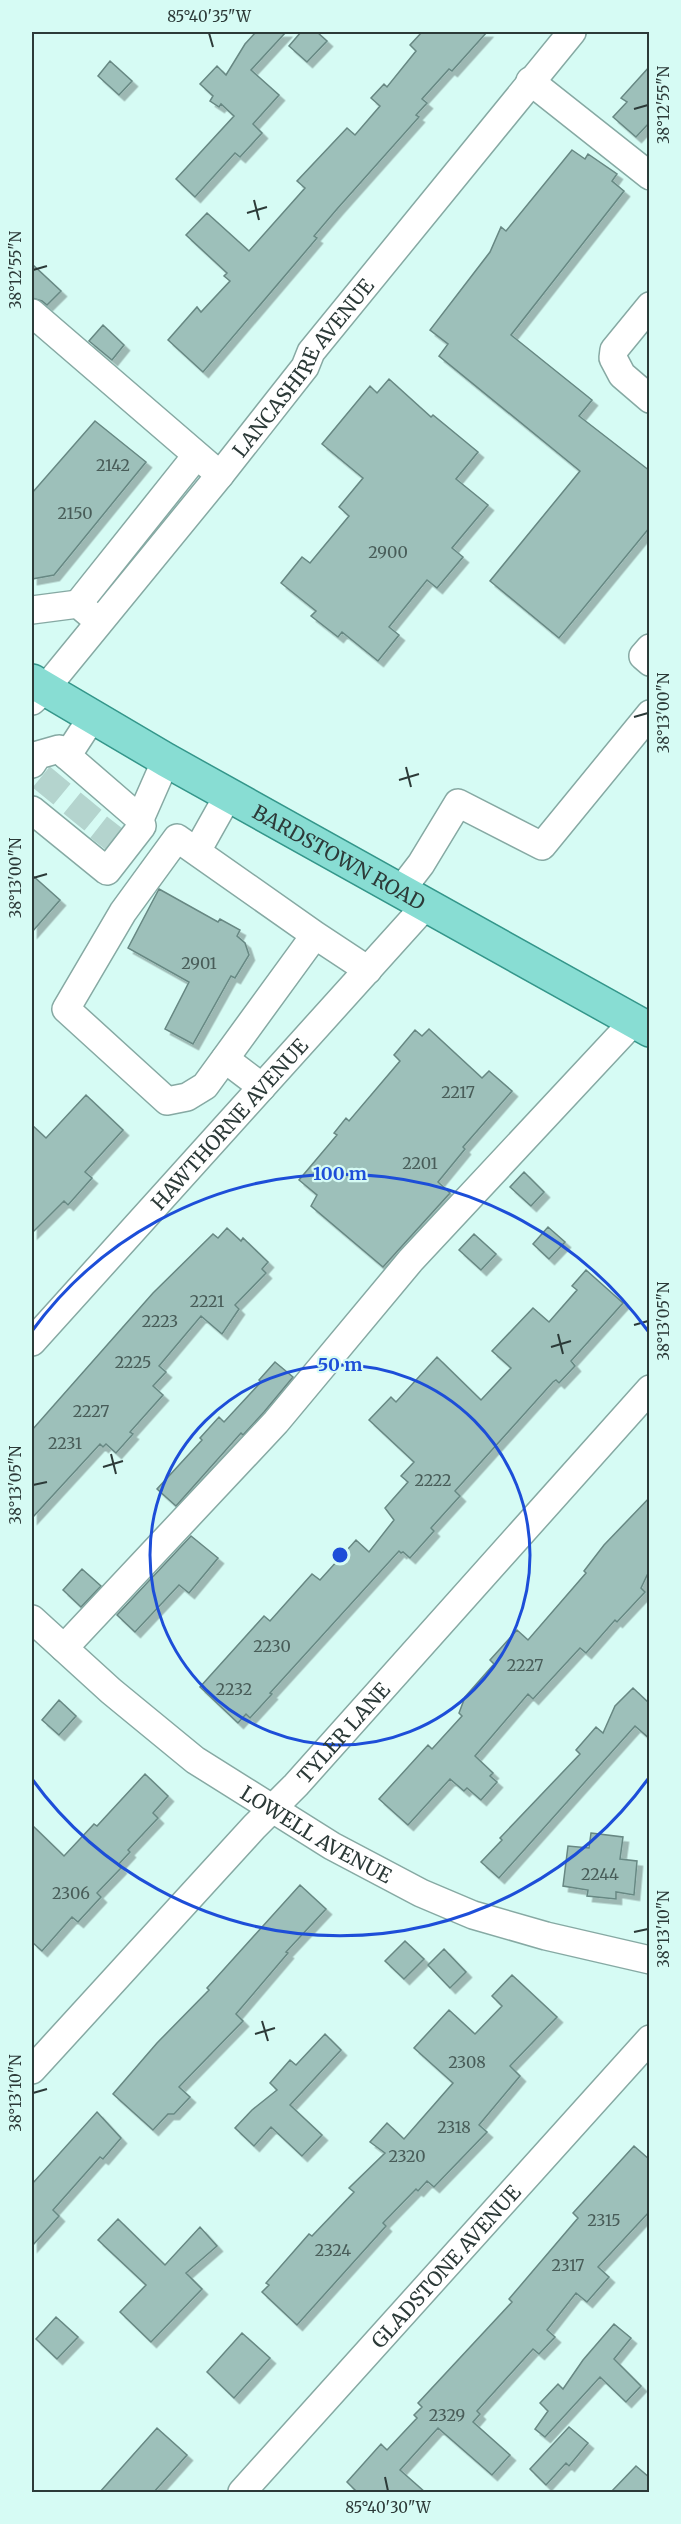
<svg xmlns="http://www.w3.org/2000/svg" width="681" height="2524" viewBox="0 0 681 2524" font-family="Merriweather,serif">
<style>
.building{fill:#9dc0ba;stroke:#678883;stroke-width:1.5;filter:url(#shadow)}
.lines{fill:none;stroke-linecap:round;stroke-linejoin:round}
.minor-tunnel{stroke:#b4d4ce;stroke-width:27;stroke-dasharray:27 14;stroke-linecap:butt}
.minor-casing{stroke:#86a9a3;stroke-width:30}
.major-casing{stroke:#34968a;stroke-width:36}
.minor{stroke:#fff;stroke-width:27}
.major{stroke:#88ddd3;stroke-width:33}
.ticks{fill:none;stroke:#2c3a38;stroke-width:2}
.ring{fill:none;stroke:#1d4ed8;stroke-width:3}
.labels{text-anchor:middle;dominant-baseline:central;stroke-width:4.5;stroke-linejoin:round;paint-order:stroke}
.number-label{font-size:16px;fill:#485c58}
.street-label{font-size:20px;fill:#2c3a38;stroke:#d6fbf4}
.centre{fill:#1d4ed8;stroke:#d6fbf4;stroke-width:3}
.ring-label{font-size:18px;text-anchor:middle;font-weight:bold;fill:#1d4ed8;stroke:#d6fbf4;stroke-width:4.5;stroke-linejoin:round;paint-order:stroke}
.neatline{fill:none;stroke:#2c3a38;stroke-width:2}
.ticks-label{font-size:15px;text-anchor:middle;fill:#2c3a38}
</style>
<defs>
<filter id="shadow"><feDropShadow dx="5.5" dy="5.5" stdDeviation="0" flood-color="#0004"/></filter>
</defs>
<rect width="100%" height="100%" fill="#d6fbf4"/>
<!-- building -->
<path class="building" d="M 256,32 L 286,32 L 251,70 L 279,95 L 253,124 L 262,133 L 240,157 L 235,153 L 195,197 L 176,179 L 234,116 L 221,104 L 219,107 L 210,101 L 213,96 L 200,84 L 217,66 L 226,75 L 245,44 Z
M 301,32 L 317,32 L 327,41 L 307,62 L 289,46 Z
M 422,32 L 487,32 L 452,71 L 449,69 L 422,99 L 427,103 L 416,115 L 419,117 L 337,209 L 314,236 L 317,238 L 203,372 L 168,340 L 197,307 L 201,312 L 230,281 L 224,276 L 227,273 L 186,235 L 207,213 L 249,251 L 305,188 L 297,181 L 347,128 L 355,135 L 380,106 L 371,98 L 384,84 L 387,87 L 416,51 L 410,45 Z
M 110,61 L 132,81 L 119,95 L 98,76 Z
M 650,66 L 650,122 L 636,137 L 613,117 L 627,102 L 621,98 Z
M 572,150 L 585,159 L 588,154 L 617,174 L 612,181 L 624,191 L 511,335 L 592,400 L 579,416 L 650,471 L 650,527 L 559,638 L 490,581 L 580,471 L 439,356 L 448,344 L 430,330 L 490,252 L 501,227 L 506,231 Z
M 32,264 L 61,291 L 47,305 L 42,301 L 32,298 Z
M 103,325 L 124,345 L 112,360 L 89,341 Z
M 389,379 L 431,417 L 433,415 L 478,452 L 456,479 L 488,505 L 452,548 L 463,557 L 437,588 L 427,580 L 389,627 L 399,635 L 378,661 L 342,632 L 338,637 L 311,616 L 316,611 L 281,583 L 302,557 L 310,563 L 349,516 L 339,507 L 363,478 L 322,444 L 370,386 L 377,393 Z
M 95,421 L 146,462 L 54,575 L 32,579 L 32,493 Z
M 32,875 L 60,900 L 32,932 Z
M 159,889 L 218,922 L 220,919 L 240,930 L 237,936 L 245,943 L 249,955 L 235,978 L 231,976 L 193,1044 L 165,1029 L 189,982 L 128,948 Z
M 429,1029 L 482,1078 L 489,1071 L 512,1091 L 463,1147 L 465,1149 L 438,1182 L 450,1193 L 383,1267 L 311,1206 L 317,1195 L 299,1180 L 337,1135 L 334,1133 L 346,1118 L 349,1121 L 400,1061 L 394,1055 L 415,1030 L 422,1036 Z
M 86,1095 L 123,1130 L 85,1172 L 92,1178 L 68,1205 L 64,1201 L 32,1233 L 32,1125 L 46,1138 Z
M 524,1172 L 544,1192 L 531,1206 L 510,1187 Z
M 548,1227 L 565,1242 L 549,1259 L 533,1244 Z
M 227,1228 L 241,1241 L 243,1238 L 268,1262 L 262,1269 L 266,1273 L 235,1305 L 239,1309 L 222,1334 L 201,1316 L 159,1366 L 166,1372 L 153,1386 L 163,1395 L 130,1432 L 133,1434 L 116,1453 L 106,1444 L 103,1447 L 100,1444 L 32,1518 L 32,1430 L 153,1293 L 213,1234 L 218,1238 Z
M 474,1234 L 496,1254 L 481,1270 L 459,1250 Z
M 586,1270 L 623,1303 L 571,1361 L 575,1366 L 559,1383 L 556,1380 L 553,1382 L 455,1491 L 460,1496 L 431,1528 L 434,1531 L 410,1558 L 403,1552 L 401,1553 L 399,1551 L 270,1693 L 272,1694 L 250,1718 L 246,1714 L 238,1723 L 200,1687 L 264,1616 L 270,1621 L 312,1574 L 320,1580 L 356,1540 L 369,1552 L 394,1520 L 385,1508 L 408,1482 L 401,1476 L 414,1462 L 369,1420 L 391,1397 L 396,1402 L 437,1357 L 481,1400 L 511,1368 L 492,1351 L 533,1308 L 549,1322 L 577,1290 L 572,1286 Z
M 275,1362 L 293,1377 L 264,1412 L 243,1435 L 241,1433 L 176,1506 L 157,1489 L 202,1440 L 200,1438 L 219,1417 L 224,1422 L 261,1382 L 259,1380 Z
M 650,1497 L 650,1569 L 641,1588 L 645,1592 L 617,1622 L 615,1620 L 586,1653 L 580,1648 L 533,1699 L 528,1694 L 475,1756 L 493,1773 L 490,1776 L 497,1782 L 481,1800 L 467,1788 L 464,1791 L 450,1779 L 408,1825 L 379,1799 L 428,1745 L 432,1749 L 462,1716 L 459,1713 L 465,1697 L 494,1664 L 490,1660 L 517,1630 L 528,1640 L 586,1573 L 584,1571 L 604,1545 Z
M 191,1536 L 218,1558 L 189,1593 L 179,1585 L 135,1632 L 117,1615 Z
M 82,1569 L 101,1586 L 81,1607 L 63,1590 Z
M 633,1688 L 650,1704 L 650,1739 L 635,1726 L 499,1878 L 481,1862 L 502,1840 L 500,1838 L 580,1754 L 576,1750 L 596,1727 L 603,1733 L 615,1706 Z
M 59,1700 L 76,1716 L 59,1735 L 42,1720 Z
M 145,1774 L 168,1796 L 153,1813 L 158,1818 L 128,1850 L 130,1852 L 118,1865 L 121,1868 L 97,1893 L 101,1897 L 78,1922 L 72,1917 L 42,1951 L 32,1942 L 32,1825 L 64,1856 L 94,1824 L 97,1826 Z
M 591,1833 L 623,1837 L 620,1859 L 637,1861 L 634,1895 L 616,1892 L 616,1899 L 587,1896 L 588,1890 L 563,1886 L 568,1846 L 589,1848 Z
M 300,1885 L 326,1909 L 286,1952 L 288,1953 L 236,2014 L 243,2021 L 179,2087 L 190,2097 L 174,2114 L 168,2114 L 153,2130 L 113,2094 L 157,2043 L 209,1990 L 207,1988 Z
M 405,1941 L 424,1959 L 404,1979 L 385,1961 Z
M 444,1949 L 466,1972 L 450,1988 L 428,1965 Z
M 512,1975 L 557,2017 L 510,2066 L 520,2076 L 479,2125 L 487,2132 L 434,2187 L 427,2181 L 418,2191 L 416,2189 L 383,2223 L 386,2226 L 297,2325 L 262,2292 L 269,2285 L 266,2283 L 309,2234 L 312,2236 L 354,2192 L 349,2188 L 385,2153 L 370,2142 L 387,2123 L 404,2139 L 453,2083 L 414,2048 L 449,2010 L 475,2034 L 502,2006 L 492,1996 Z
M 325,2034 L 341,2050 L 290,2105 L 322,2135 L 302,2156 L 271,2127 L 254,2146 L 235,2128 L 252,2110 L 277,2090 L 270,2083 L 290,2060 L 296,2065 Z
M 97,2112 L 121,2138 L 103,2159 L 100,2157 L 53,2210 L 59,2216 L 32,2246 L 32,2184 Z
M 634,2146 L 650,2160 L 650,2211 L 598,2267 L 609,2277 L 587,2302 L 576,2293 L 547,2330 L 555,2337 L 539,2354 L 533,2349 L 477,2411 L 480,2414 L 473,2422 L 510,2455 L 492,2475 L 438,2428 L 400,2470 L 426,2493 L 358,2493 L 347,2482 L 381,2444 L 387,2450 L 417,2418 L 414,2415 L 422,2407 L 418,2403 L 512,2302 L 509,2299 L 578,2218 L 573,2213 Z
M 118,2219 L 165,2265 L 200,2227 L 217,2246 L 186,2273 L 202,2289 L 151,2342 L 120,2312 L 146,2285 L 98,2240 Z
M 56,2317 L 78,2337 L 57,2359 L 36,2339 Z
M 614,2324 L 631,2338 L 614,2359 L 641,2386 L 626,2402 L 600,2377 L 545,2437 L 535,2429 L 548,2411 L 540,2403 L 558,2384 L 563,2389 L 583,2360 Z
M 242,2333 L 270,2358 L 234,2398 L 207,2372 Z
M 569,2427 L 588,2443 L 569,2466 L 566,2463 L 546,2485 L 530,2469 Z
M 157,2428 L 187,2455 L 153,2493 L 99,2493 Z
M 636,2466 L 650,2478 L 650,2493 L 610,2493 Z"/>
<g class="lines">
<!-- minor-tunnel -->
<path class="minor-tunnel" d="M 43,796 L 62,773
M 74,822 L 92,800
M 101,846 L 119,823"/>
<defs>
<g id="minor">
<path d="M 530,81 L 650,176"/>
<path d="M 650,306 L 614,350 L 613,358 L 622,375 L 650,399"/>
<path d="M 32,313 L 220,475"/>
<path d="M 78,604 L 196,456"/>
<path d="M 32,610 L 78,604 L 91,615"/>
<path d="M 650,648 L 643,656 L 650,662"/>
<path id="s1" d="M 32,701 L 45,689 L 220,475 L 305,367 L 311,352 L 572,32"/>
<path d="M 67,756 L 93,716"/>
<path d="M 32,764 L 38,755 L 59,749 L 140,819 L 142,826 L 107,871 L 32,810"/>
<path d="M 140,819 L 166,760"/>
<path d="M 197,851 L 229,794"/>
<path d="M 401,890 L 421,864 L 458,803 L 542,846 L 650,714"/>
<path d="M 315,935 L 177,838 L 123,912 L 66,1009 L 167,1101 L 187,1097 L 205,1086 L 315,935 L 368,970"/>
<path d="M 225,1059 L 262,1087"/>
<path id="s2" d="M 32,1342 L 427,904"/>
<path id="s3" d="M 32,1619 L 111,1691 L 195,1760 L 332,1846 L 421,1893 L 473,1915 L 546,1936 L 650,1960"/>
<path d="M 64,1648 L 276,1422 L 411,1260 L 634,1021"/>
<path id="s4" d="M 32,2070 L 254,1827 L 296,1785 L 650,1389"/>
<path id="s5" d="M 242,2492 L 650,2039"/>
</g>
<g id="major">
<path id="s6" d="M 32,681 L 166,760 L 650,1030"/>
</g>
</defs>
<!-- minor casing -->
<use href="#minor" class="minor-casing"/>
<!-- major casing -->
<use href="#major" class="major-casing"/>
<!-- minor -->
<use href="#minor" class="minor"/>
<!-- major -->
<use href="#major" class="major"/>
</g>
<!-- ticks -->
<path class="ticks" d="M 209,33 L 213,47M 634,109 L 648,105M 254,200 L 259,220M 247,213 L 267,207M 33,270 L 47,266M 634,717 L 648,713M 406,767 L 411,787M 399,780 L 419,774M 33,878 L 47,874M 634,1325 L 648,1321M 558,1334 L 563,1354M 551,1347 L 571,1341M 111,1454 L 116,1474M 103,1467 L 123,1461M 33,1485 L 47,1482M 634,1932 L 648,1929M 262,2021 L 268,2041M 255,2034 L 275,2028M 33,2093 L 47,2089M 385,2477 L 388,2491"/>
<!-- distance rings -->
<g class="ring">
<circle cx="340" cy="1555" r="190"/>
<path d="M648 1779A381 381 0 0 1 32 1779M32 1331A381 381 0 0 1 648 1331"/>
</g>
<g class="labels">
<!-- number labels -->
<g class="number-label">
<text x="113" y="465">2142</text>
<text x="75" y="513">2150</text>
<text x="388" y="552">2900</text>
<text x="199" y="963">2901</text>
<text x="458" y="1092">2217</text>
<text x="420" y="1163">2201</text>
<text x="207" y="1301">2221</text>
<text x="160" y="1321">2223</text>
<text x="133" y="1362">2225</text>
<text x="91" y="1411">2227</text>
<text x="65" y="1443">2231</text>
<text x="433" y="1480">2222</text>
<text x="272" y="1646">2230</text>
<text x="525" y="1665">2227</text>
<text x="234" y="1689">2232</text>
<text x="600" y="1874">2244</text>
<text x="71" y="1893">2306</text>
<text x="467" y="2062">2308</text>
<text x="454" y="2127">2318</text>
<text x="407" y="2156">2320</text>
<text x="604" y="2220">2315</text>
<text x="333" y="2250">2324</text>
<text x="568" y="2265">2317</text>
<text x="447" y="2415">2329</text>
</g>
<!-- street labels -->
<g class="street-label">
<text stroke="none"><textPath href="#s1" startOffset="430">LANCASHIRE AVENUE</textPath></text>
<text stroke="none"><textPath href="#s6" startOffset="354">BARDSTOWN ROAD</textPath></text>
<text stroke="none"><textPath href="#s2" startOffset="294">HAWTHORNE AVENUE</textPath></text>
<text stroke="none"><textPath href="#s4" startOffset="459">TYLER LANE</textPath></text>
<text stroke="none"><textPath href="#s3" startOffset="358">LOWELL AVENUE</textPath></text>
<text stroke="none"><textPath href="#s5" startOffset="304">GLADSTONE AVENUE</textPath></text>
</g>
</g>
<circle cx="340" cy="1555" r="9" class="centre"/>
<g class="ring-label">
<text x="340" y="1180">100 m</text>
<text x="340" y="1371">50 m</text>
</g>
<!-- border -->
<rect width="681" height="2524" fill="none" stroke="#d6fbf4" stroke-width="66"/>
<rect x="33" y="33" width="615" height="2458" class="neatline"/>
<g class="ticks-label">
<text x="209" y="22">85°40'35"W</text>
<text transform="translate(664 105) rotate(-90)" y="5">38°12'55"N</text>
<text transform="translate(16 270) rotate(-90)" y="5">38°12'55"N</text>
<text transform="translate(664 713) rotate(-90)" y="5">38°13'00"N</text>
<text transform="translate(16 878) rotate(-90)" y="5">38°13'00"N</text>
<text transform="translate(664 1321) rotate(-90)" y="5">38°13'05"N</text>
<text transform="translate(16 1485) rotate(-90)" y="5">38°13'05"N</text>
<text transform="translate(664 1929) rotate(-90)" y="5">38°13'10"N</text>
<text transform="translate(16 2093) rotate(-90)" y="5">38°13'10"N</text>
<text x="388" y="2513">85°40'30"W</text>
</g>
</svg>
